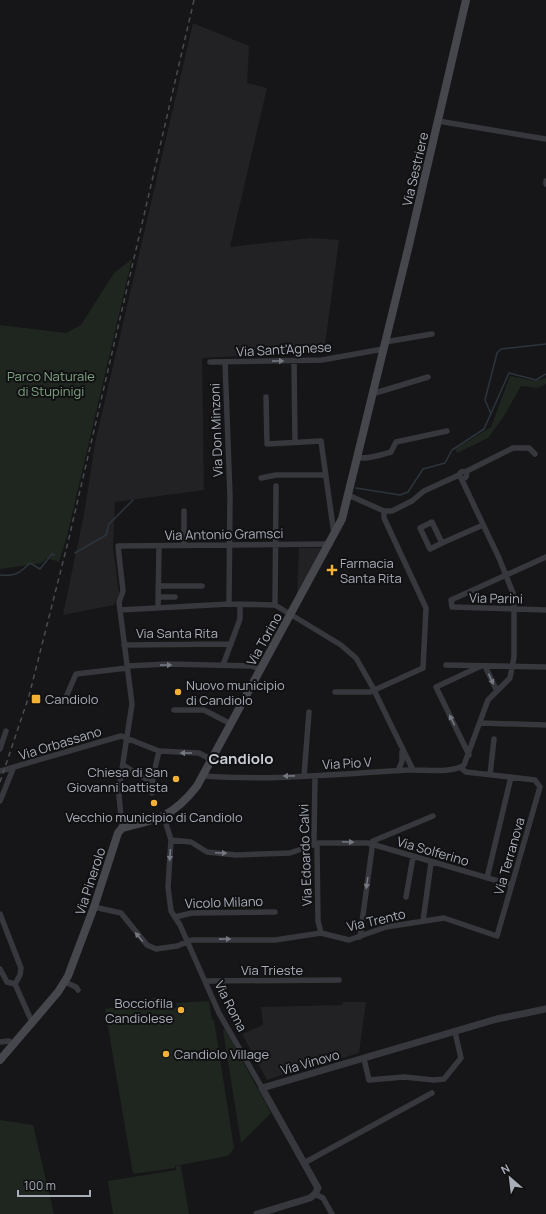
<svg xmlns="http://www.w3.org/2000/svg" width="546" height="1214" viewBox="0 0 546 1214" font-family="Manrope,sans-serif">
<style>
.built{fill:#222225}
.green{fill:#1e261f}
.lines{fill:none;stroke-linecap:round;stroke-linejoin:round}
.stream{stroke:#2c353c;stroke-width:1.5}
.minor{stroke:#37383d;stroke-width:5.5}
.tertiary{stroke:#37383d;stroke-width:7}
.secondary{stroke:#45474d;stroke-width:8}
.rail{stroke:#4a4c52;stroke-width:1.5;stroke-dasharray:5 4;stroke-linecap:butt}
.oneway{fill:#757881}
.poi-dot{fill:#f2b134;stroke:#111113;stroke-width:1.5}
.labels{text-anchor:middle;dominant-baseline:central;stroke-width:4;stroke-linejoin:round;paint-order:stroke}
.street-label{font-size:13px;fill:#a8adb8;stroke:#111113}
.park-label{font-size:13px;fill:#7fa381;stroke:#111113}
.poi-label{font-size:13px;fill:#a8adb8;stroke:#111113;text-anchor:start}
.quarter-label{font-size:15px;font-weight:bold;fill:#c9ccd4;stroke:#111113}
</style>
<rect width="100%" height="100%" fill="#161618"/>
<!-- built -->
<path class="built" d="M 193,23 L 249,46 L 247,83 L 267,88 L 230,247 L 311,238 L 339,240 L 324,352 L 202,358 L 204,490 L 115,502 L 113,547 L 119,593 L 114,605 L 63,615 L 85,509 L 95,443 Z
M 299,548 L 324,548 L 297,596 Z
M 343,1002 L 366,1002 L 359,1053 L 320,1065 L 319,1062 L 267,1080 L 242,1034 L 263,1025 L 261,1007 L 342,1005 Z"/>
<!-- green -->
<path class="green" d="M 132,259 L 67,536 L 59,562 L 47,558 L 42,563 L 0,569 L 0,325 L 66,333 L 81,325 L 114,273 Z
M 510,376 L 535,381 L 546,378 L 546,384 L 538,388 L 521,386 L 504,416 L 488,438 L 457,453 L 455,449 L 491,427 Z
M 156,997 L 157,1001 L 175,1008 L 177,1007 L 176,1003 L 209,1001 L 212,1020 L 214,1020 L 234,1148 L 228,1156 L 175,1166 L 175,1168 L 133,1174 L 105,1009 L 140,1003 Z
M 225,1029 L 271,1113 L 241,1143 L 223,1030 Z
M 0,1120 L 33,1125 L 54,1214 L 0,1214 Z
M 176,1166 L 181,1166 L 189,1214 L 113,1214 L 108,1181 L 176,1170 Z"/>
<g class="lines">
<!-- stream -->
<path class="stream" d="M 491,414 L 485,400 L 497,353 L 501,349 L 546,344
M 356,488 L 400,495 L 408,492 L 423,469 L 445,463 L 452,450 L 484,429 L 509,373 L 536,380 L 546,374
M 75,553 L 106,535 L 109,524 L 133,500
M 0,575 C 16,576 19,574 30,563 L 40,569 L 52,554 L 54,555"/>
<!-- minor -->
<path class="minor" d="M 438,121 L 546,139
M 546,181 L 546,184
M 385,342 L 432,334
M 294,361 L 295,442
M 210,362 L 322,360 L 383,349
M 225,362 L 230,496 L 229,604
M 372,394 L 428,377
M 266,397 L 267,444 L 321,441 L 334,534
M 357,457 C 367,460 381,455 391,452 L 396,442 L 447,431
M459.5 475a3.5 3.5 0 1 1 7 0a3.5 3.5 0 1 1-7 0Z
M 465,472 L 513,448 L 529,448 L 535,454
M 261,478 L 276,475 L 326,475
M 348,495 L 384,511 L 392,511 L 412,501 L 424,491 L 459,475
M 184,511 L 184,546
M 432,522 L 442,543 L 430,549 L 420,528 Z
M 442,543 L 483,525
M 546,557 L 451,600 L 452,607 L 546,610
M 158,586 L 202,586
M 158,597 L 175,597
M 275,605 L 276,486
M 158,608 L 159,546
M 120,610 L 229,604 L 275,605 L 341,645 L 356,658 L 372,686 L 413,770
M 124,645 L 231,644
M 223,665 L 240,619 L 240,604
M 446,665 L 546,667
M 127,666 L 168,664 L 252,666 L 261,670
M 485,666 L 497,691
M 335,692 L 370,692 L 423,668 L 426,608 L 384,518 L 384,511
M 66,697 L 76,674 L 127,668
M 174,710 L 204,710 L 231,724
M 481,723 L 546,725
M 0,749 L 6,731
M 469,755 L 436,687 L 481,666
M 123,765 L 151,782
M 0,771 L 121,736 L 159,751 L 199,753 L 212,760
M 398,771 L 402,761 L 402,752
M 490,775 L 494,739
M 204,776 C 271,781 340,774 408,770 C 423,769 452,774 464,765 L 488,700 L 510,678 L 514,657 L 514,605 L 513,593 L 499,558 L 461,478
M 304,776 L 309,712
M 315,776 L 314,841 L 317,846 L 318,921 L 321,933
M 152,793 C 151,780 156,765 159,751
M 0,801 L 13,769
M 164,817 L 171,840 L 168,887 L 171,911 L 180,925 L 219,1013 L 262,1088
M 122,828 L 119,795 L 120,782 L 132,704 L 119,602 L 123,591 L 118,546 L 330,544
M 171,840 L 191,842 L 207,852 L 236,855 L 290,853 L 319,843 L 368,843 L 512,885
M 487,878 L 511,777
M 406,897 L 413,857
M 94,907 L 121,913 L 147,945 L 156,949 L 177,946 L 192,940 L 275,940 L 321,933 L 349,940 L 386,927 L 444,918 L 497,936 L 540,787 L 535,780 L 466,772 L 461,768
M 0,914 L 21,968 L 20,975 L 15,984
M 175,917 L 192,913 L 275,912
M 423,921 L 431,863
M 360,937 L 373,841 L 433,816
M 0,969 L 7,982 L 15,984
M 205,981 L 339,980
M 65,982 L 76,987 L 78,990
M 15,984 L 32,1022
M 0,1042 L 9,1041 L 14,1044
M 364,1059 L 369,1080 L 404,1077 L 434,1080 L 444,1079 L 461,1058 L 455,1032
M 304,1163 L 432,1093
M 315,1194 L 323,1198 L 332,1214"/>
<!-- tertiary -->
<path class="tertiary" d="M 257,1214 L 310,1198 L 315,1194 L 318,1188 L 262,1088 L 497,1019 L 546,1009"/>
<!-- secondary -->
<path class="secondary" d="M 0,1060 L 58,992 L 68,976 L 94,907 L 118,833 L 122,828 C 157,820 174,816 197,786 L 342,519 L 408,249 L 466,0"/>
<!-- rail -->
<path class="rail" d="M 0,782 L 29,696 L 69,538 L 194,0"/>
</g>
<!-- one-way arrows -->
<defs><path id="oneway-solid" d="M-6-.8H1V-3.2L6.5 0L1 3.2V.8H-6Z"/></defs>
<g class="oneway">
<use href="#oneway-solid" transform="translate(278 361) rotate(-1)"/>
<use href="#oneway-solid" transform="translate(166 665) rotate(-1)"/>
<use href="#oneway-solid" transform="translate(491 679) rotate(65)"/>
<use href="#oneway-solid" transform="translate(452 720) rotate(-116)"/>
<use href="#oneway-solid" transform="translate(186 753) rotate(-180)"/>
<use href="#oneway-solid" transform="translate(289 776) rotate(179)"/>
<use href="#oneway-solid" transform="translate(348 842) rotate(3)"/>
<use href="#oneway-solid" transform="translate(221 853) rotate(3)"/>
<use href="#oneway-solid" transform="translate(170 855) rotate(94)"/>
<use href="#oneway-solid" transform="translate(367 883) rotate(98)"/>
<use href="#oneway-solid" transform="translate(139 937) rotate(-130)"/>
<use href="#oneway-solid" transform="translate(225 939) rotate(-1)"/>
</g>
<!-- markers -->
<g class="poi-dot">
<path d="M330 564h4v4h4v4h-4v4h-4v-4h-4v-4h4z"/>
<circle cx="178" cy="692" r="4"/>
<rect x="31" y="694" width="10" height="10" rx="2"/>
<circle cx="176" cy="779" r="4"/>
<circle cx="154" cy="803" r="4"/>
<circle cx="181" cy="1010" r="4"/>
<circle cx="166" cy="1054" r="4"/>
</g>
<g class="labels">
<!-- street labels -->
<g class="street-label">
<text transform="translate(415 169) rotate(-77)">Via Sestriere</text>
<text transform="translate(284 349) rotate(-3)">Via Sant'Agnese</text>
<text transform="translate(216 430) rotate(-92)">Via Don Minzoni</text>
<text transform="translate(224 534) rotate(-1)">Via Antonio Gramsci</text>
<text transform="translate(496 598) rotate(1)">Via Parini</text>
<text x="177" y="633">Via Santa Rita</text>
<text transform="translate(264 639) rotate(-61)">Via Torino</text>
<text transform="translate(60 743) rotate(-17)">Via Orbassano</text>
<text transform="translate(347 763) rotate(-3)">Via Pio V</text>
<text transform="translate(433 851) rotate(16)">Via Solferino</text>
<text transform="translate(305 855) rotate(-92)">Via Edoardo Calvi</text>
<text transform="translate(509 856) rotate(-74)">Via Terranova</text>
<text transform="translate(90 881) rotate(-72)">Via Pinerolo</text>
<text transform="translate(224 902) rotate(-2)">Vicolo Milano</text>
<text transform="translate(376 920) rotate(-13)">Via Trento</text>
<text x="272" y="970">Via Trieste</text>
<text transform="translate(231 1006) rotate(63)">Via Roma</text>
<text transform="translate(310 1062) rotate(-16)">Via Vinovo</text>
</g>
<!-- park labels -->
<g class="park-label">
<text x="51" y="376">Parco Naturale<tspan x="51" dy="15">di Stupinigi</tspan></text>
</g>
<!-- poi labels -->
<g class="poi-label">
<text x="340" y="563">Farmacia<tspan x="340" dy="15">Santa Rita</tspan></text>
<text x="186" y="685">Nuovo municipio<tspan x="186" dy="15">di Candiolo</tspan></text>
<text x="45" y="699">Candiolo</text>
<text x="168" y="772" text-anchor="end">Chiesa di San<tspan x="168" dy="15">Giovanni battista</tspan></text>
<text x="154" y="817" text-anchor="middle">Vecchio municipio di Candiolo</text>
<text x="173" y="1003" text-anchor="end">Bocciofila<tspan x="173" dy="15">Candiolese</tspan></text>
<text x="174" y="1054">Candiolo Village</text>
</g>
<!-- quarter labels -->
<g class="quarter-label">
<text x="241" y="758">Candiolo</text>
</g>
</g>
<!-- north arrow -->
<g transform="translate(510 1178) rotate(332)" stroke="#111113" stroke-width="3" paint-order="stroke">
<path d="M0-3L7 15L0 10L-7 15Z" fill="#a8adb8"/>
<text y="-6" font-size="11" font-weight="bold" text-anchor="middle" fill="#a8adb8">N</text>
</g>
<!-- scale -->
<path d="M18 1190v6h72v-6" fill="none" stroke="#a8adb8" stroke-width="2"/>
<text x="24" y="1190" font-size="12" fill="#a8adb8" stroke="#111113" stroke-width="3" paint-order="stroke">100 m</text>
</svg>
